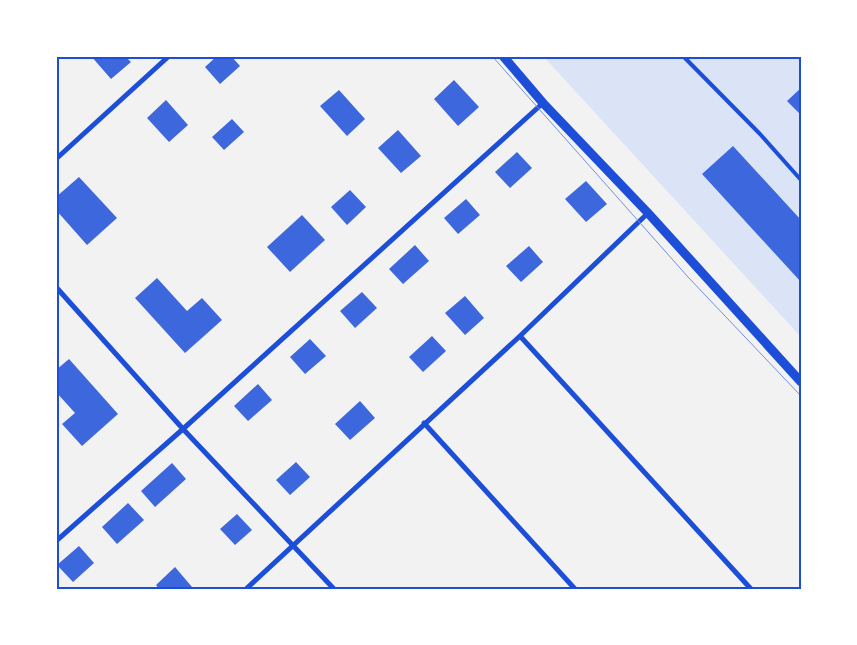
<svg xmlns="http://www.w3.org/2000/svg" width="857" height="645" viewBox="0 0 857 645" font-family="Helvetica,sans-serif">
<style>
.green{fill:#dbe4f7}
.building{fill:#3d67dc}
.lines{fill:none;stroke-linecap:round;stroke-linejoin:round}
.service{stroke:#1d4ed8;stroke-width:4}
.minor{stroke:#1d4ed8;stroke-width:5}
.tertiary{stroke:#1d4ed8;stroke-width:9}
.tram{stroke:#7290e2;stroke-width:1}
.neatline{fill:none;stroke:#1d4ed8;stroke-width:2}
</style>
<rect width="100%" height="100%" fill="#f2f2f2"/>
<!-- green -->
<path class="green" d="M 543,56 L 801,56 L 801,337 Z"/>
<!-- building -->
<path class="building" d="M 91,56 L 125,56 L 131,62 L 111,79 Z
M 217,56 L 231,56 L 240,66 L 220,84 L 205,67 Z
M 454,80 L 479,107 L 458,126 L 434,99 Z
M 801,88 L 801,115 L 787,101 Z
M 339,90 L 365,119 L 347,136 L 320,106 Z
M 166,100 L 188,125 L 169,142 L 147,118 Z
M 232,119 L 244,132 L 224,150 L 212,137 Z
M 398,130 L 421,156 L 401,173 L 378,148 Z
M 733,146 L 801,220 L 801,282 L 702,174 Z
M 517,152 L 532,168 L 510,188 L 495,172 Z
M 79,177 L 117,218 L 87,245 L 56,210 L 56,197 Z
M 586,181 L 607,204 L 586,222 L 565,199 Z
M 350,190 L 366,207 L 347,225 L 331,207 Z
M 466,199 L 480,215 L 458,234 L 444,218 Z
M 302,215 L 325,240 L 290,272 L 267,247 Z
M 415,245 L 429,261 L 403,284 L 389,269 Z
M 529,246 L 543,262 L 521,282 L 506,266 Z
M 157,278 L 187,311 L 202,298 L 222,320 L 185,353 L 135,298 Z
M 362,292 L 377,308 L 355,328 L 340,311 Z
M 465,296 L 484,318 L 465,335 L 445,313 Z
M 432,336 L 446,351 L 423,372 L 409,357 Z
M 310,339 L 326,356 L 305,374 L 290,357 Z
M 69,359 L 118,414 L 82,446 L 62,424 L 75,413 L 56,392 L 56,370 Z
M 258,384 L 272,400 L 248,421 L 234,406 Z
M 360,401 L 375,418 L 350,440 L 335,424 Z
M 296,462 L 310,477 L 290,495 L 276,480 Z
M 172,463 L 186,479 L 155,507 L 141,491 Z
M 128,503 L 144,520 L 117,544 L 102,527 Z
M 237,514 L 252,530 L 235,545 L 220,529 Z
M 79,546 L 94,563 L 73,582 L 57,565 Z
M 175,567 L 192,587 L 190,589 L 159,589 L 156,585 Z"/>
<g class="lines">
<!-- service -->
<path class="service" d="M 683,56 L 760,134 L 801,180"/>
<!-- minor -->
<path class="minor" d="M 56,159 L 169,56
M 56,287 L 183,429 L 334,589
M 520,336 L 751,589
M 424,423 L 575,589
M 56,541 L 183,429 L 543,103
M 246,589 L 520,336 L 648,213"/>
<!-- tertiary -->
<path class="tertiary" d="M 503,56 L 543,103 L 648,213 L 801,382"/>
<!-- tram -->
<path class="tram" d="M 492,56 L 688,277 L 801,396"/>
</g>
<!-- border -->
<rect width="857" height="645" fill="none" stroke="#ffffff" stroke-width="115"/>
<rect x="58" y="58" width="742" height="530" class="neatline"/>
</svg>
